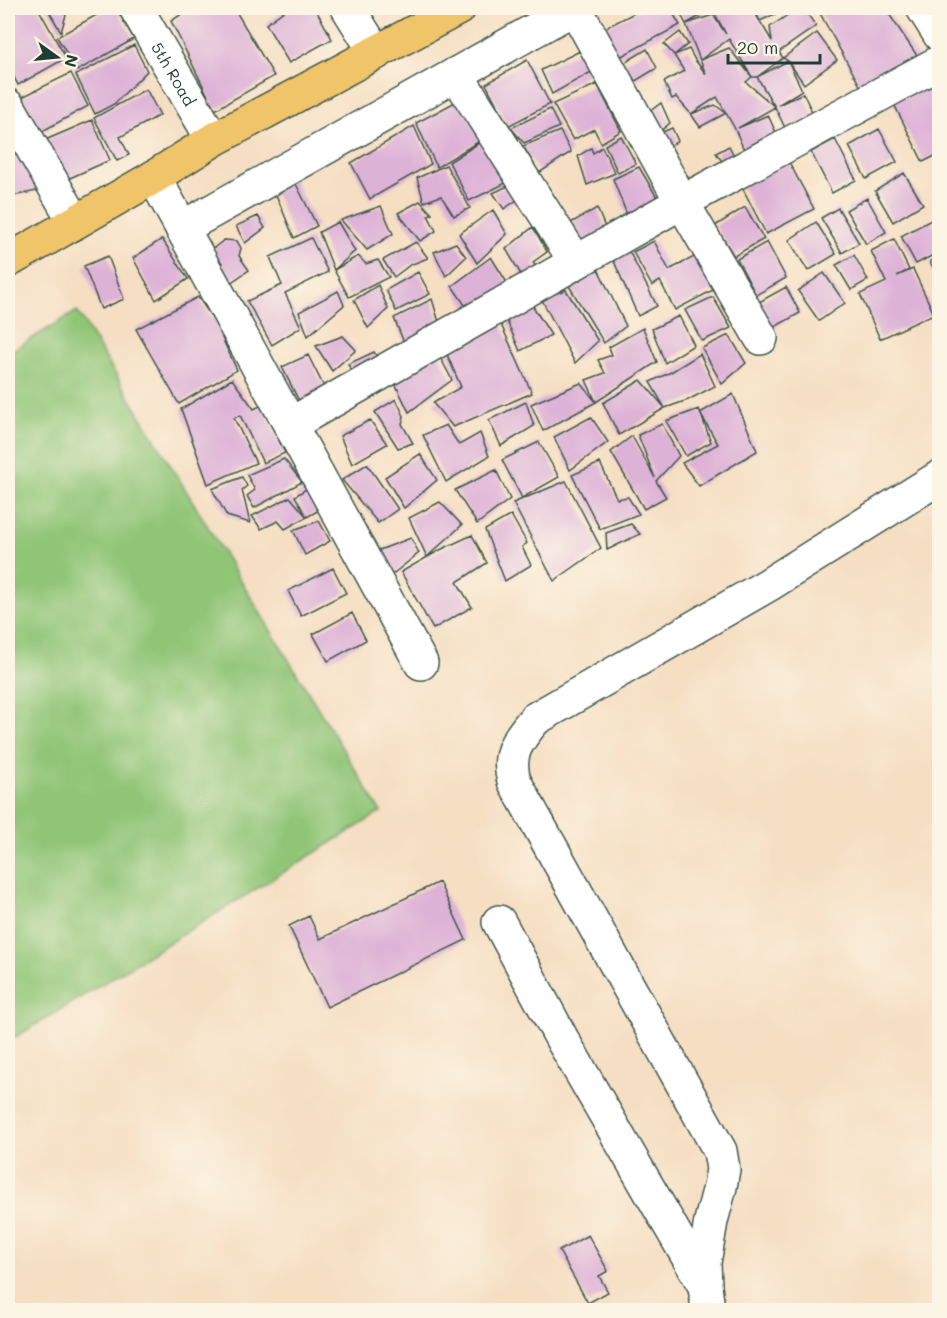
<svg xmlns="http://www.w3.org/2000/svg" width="947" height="1318" viewBox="0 0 947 1318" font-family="Mali,sans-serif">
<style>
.green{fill:#90c577;stroke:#588156;stroke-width:1.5}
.building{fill:#ddb2d7}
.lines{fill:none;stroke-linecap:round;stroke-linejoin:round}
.minor-casing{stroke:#3f5549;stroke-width:36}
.major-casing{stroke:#3f5549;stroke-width:36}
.minor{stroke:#fff;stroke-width:33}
.major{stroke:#f0c469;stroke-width:33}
.labels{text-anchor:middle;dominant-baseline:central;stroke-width:4.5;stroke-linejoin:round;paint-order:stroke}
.street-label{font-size:16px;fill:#1f3d34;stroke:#fcf5e5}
</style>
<rect width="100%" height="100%" fill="#fcf5e5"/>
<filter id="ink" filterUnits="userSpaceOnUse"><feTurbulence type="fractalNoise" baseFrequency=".0167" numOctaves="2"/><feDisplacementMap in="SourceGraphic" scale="12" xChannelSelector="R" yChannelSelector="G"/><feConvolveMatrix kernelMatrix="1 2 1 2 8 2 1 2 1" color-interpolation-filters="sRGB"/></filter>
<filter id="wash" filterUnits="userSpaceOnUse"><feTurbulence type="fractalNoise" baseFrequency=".008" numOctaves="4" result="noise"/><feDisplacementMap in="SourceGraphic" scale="24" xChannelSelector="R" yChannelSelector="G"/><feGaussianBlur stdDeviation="1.35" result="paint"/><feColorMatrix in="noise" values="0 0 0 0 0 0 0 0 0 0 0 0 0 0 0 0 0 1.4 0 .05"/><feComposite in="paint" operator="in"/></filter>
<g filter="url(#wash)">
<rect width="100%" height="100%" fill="#f5dec2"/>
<!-- green -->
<path class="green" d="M 77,311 L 381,812 L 8,1042 L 8,353 Z"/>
<g id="blocks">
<!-- building -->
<path class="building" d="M 8,8 L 38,8 L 66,58 L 18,85 L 8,65 Z
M 47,8 L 68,8 L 61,32 Z
M 109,8 L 116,8 L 134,39 L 77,71 L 57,37 Z
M 191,8 L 234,8 L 274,76 L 215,110 L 171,21 Z
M 288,8 L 315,8 L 332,39 L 289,63 L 266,24 Z
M 644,8 L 670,8 L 680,25 L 616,59 L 601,30 Z
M 677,8 L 714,8 L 686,24 L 713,15 L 726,34 L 714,12 L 720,8 L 752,8 L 772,41 L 770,27 L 798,8 L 803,8 L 816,26 L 779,52 L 783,58 L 757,77 L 752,77 L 729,39 L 700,60 L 686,24 Z
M 754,8 L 788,8 L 760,21 Z
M 817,8 L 885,8 L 924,66 L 863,91 Z
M 680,32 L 688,44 L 674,55 L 664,44 Z
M 817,33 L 837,60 L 804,84 L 788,61 L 802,90 L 778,105 L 803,93 L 816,120 L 788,134 L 775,107 L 738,128 L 768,115 L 781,144 L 748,159 L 735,129 L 726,113 L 700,127 L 691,114 L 715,105 L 726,113 L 717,97 L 691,114 L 676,97 L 672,99 L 664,82 L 684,71 L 674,55 L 689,49 L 695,60 L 706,74 L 700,60 L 729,48 L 752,77 L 746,82 L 775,107 L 757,77 L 788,61 L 783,58 Z
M 134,45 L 147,71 L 114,104 L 95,114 L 76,75 Z
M 647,49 L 657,68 L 632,83 L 621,65 Z
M 580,51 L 593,71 L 552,94 L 541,70 Z
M 527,60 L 550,104 L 508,126 L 486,84 Z
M 71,73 L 88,106 L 39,133 L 20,98 Z
M 939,78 L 939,154 L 923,162 L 893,102 Z
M 597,84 L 621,131 L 601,143 L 594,129 L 573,140 L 553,104 Z
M 146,89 L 160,115 L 120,137 L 129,155 L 117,161 L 94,118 Z
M 459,100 L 483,139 L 437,167 L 416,123 Z
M 661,103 L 670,123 L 656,135 L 672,128 L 678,141 L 667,148 L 656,135 L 645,115 Z
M 550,109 L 559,127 L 524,143 L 511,128 Z
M 8,120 L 46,189 L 13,196 L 8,186 Z
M 92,120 L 110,160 L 61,182 L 43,141 Z
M 414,126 L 431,164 L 370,199 L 351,163 Z
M 879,129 L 897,162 L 866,179 L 849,146 Z
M 560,131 L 571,152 L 539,173 L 523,146 Z
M 621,136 L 636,164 L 618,173 L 605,145 Z
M 487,138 L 510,181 L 469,201 L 449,162 Z
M 835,139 L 856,180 L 832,193 L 811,152 Z
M 729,146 L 738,163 L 729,171 L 716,153 Z
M 602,147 L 615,173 L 587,185 L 578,156 L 591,148 L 593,153 Z
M 788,160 L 814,209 L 766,234 L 741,185 Z
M 446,165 L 470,208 L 454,216 L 441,196 L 424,202 L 417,178 Z
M 639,167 L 661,204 L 631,225 L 613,179 Z
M 904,173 L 923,204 L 893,222 L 875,191 Z
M 293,178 L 317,226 L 294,238 L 274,190 Z
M 512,184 L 521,197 L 504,209 L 493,193 Z
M 867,198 L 886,232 L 866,244 L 846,210 Z
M 420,201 L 432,214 L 428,215 L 436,231 L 420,241 L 398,213 Z
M 381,206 L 393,234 L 367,250 L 341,220 Z
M 745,207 L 764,239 L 734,256 L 715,226 Z
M 597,208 L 609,237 L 581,255 L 567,225 Z
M 838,208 L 859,243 L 842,253 L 821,218 Z
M 493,210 L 507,234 L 477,263 L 459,234 Z
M 258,216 L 265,228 L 245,243 L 236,226 Z
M 931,220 L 939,237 L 939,252 L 916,264 L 901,236 Z
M 338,222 L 355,251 L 334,270 L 319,232 Z
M 816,222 L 836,254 L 808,271 L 789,240 Z
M 533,227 L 547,252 L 533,262 L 540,277 L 526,283 L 506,249 Z
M 311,238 L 328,272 L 285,293 L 301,327 L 272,345 L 247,301 L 282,285 L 270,257 Z
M 162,239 L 188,279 L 156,300 L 133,258 Z
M 894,239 L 909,270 L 897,276 L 913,269 L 934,314 L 880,339 L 860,294 L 886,282 L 871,251 Z
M 224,240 L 237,241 L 241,248 L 239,256 L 249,270 L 230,283 L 217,265 L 222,263 L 211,250 Z
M 654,241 L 669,270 L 698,255 L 715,289 L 675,310 L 660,281 L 652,286 L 633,252 Z
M 416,242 L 428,258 L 410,265 L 394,277 L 383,260 Z
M 767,242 L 786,278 L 756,295 L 737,259 Z
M 456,243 L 466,257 L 446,276 L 434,252 Z
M 629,251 L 657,306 L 638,316 L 613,259 Z
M 854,255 L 868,280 L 851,290 L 836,265 Z
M 108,256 L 124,299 L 101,309 L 84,266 Z
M 358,256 L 366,264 L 378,260 L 389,277 L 349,297 L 334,270 Z
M 939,256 L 939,279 L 930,262 Z
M 491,257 L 511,289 L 471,314 L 452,286 Z
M 598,269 L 626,326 L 604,343 L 569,286 Z
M 418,272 L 430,294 L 396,311 L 386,290 Z
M 824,273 L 845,303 L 819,321 L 798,291 Z
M 378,285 L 388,309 L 368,328 L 354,300 Z
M 786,287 L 800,313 L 773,328 L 759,302 Z
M 566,290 L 598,341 L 575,363 L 541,298 Z
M 338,291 L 344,305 L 308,336 L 299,312 Z
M 198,297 L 213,319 L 220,319 L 228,339 L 222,338 L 237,370 L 179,404 L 136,329 Z
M 713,297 L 731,328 L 702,341 L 685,310 Z
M 432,299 L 442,332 L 407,350 L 394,318 Z
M 532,305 L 551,335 L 520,351 L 506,319 Z
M 679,316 L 694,345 L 665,363 L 652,329 Z
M 499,320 L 532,393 L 453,427 L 433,403 L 461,387 L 446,352 Z
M 643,328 L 657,362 L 596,402 L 543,431 L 531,404 L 581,383 L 596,402 L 586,380 L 605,373 L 598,360 L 612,355 L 609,347 Z
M 729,335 L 746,363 L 722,384 L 702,348 Z
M 343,336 L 356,350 L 332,371 L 316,346 Z
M 374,352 L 381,364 L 357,381 L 348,364 Z
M 438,353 L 452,380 L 409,412 L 391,375 Z
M 700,354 L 715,386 L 688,400 L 665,408 L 650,382 L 671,372 Z
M 308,355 L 325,389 L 301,405 L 282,367 Z
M 232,379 L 254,409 L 262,405 L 285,453 L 263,463 L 240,415 L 234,418 L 256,463 L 208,484 L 181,409 Z
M 641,380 L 665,408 L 619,435 L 603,403 Z
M 733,394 L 757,451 L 699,486 L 682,463 L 718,444 L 700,413 Z
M 396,399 L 404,416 L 402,424 L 413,443 L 398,448 L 375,412 Z
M 526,402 L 534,426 L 501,446 L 489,420 Z
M 699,409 L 711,442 L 686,456 L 666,421 Z
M 591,417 L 608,442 L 570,470 L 554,437 Z
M 370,420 L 387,444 L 352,464 L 340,436 Z
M 662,424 L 679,456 L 656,481 L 666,497 L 644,509 L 611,452 L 632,436 L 655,478 L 638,435 Z
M 446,425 L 459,445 L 480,433 L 489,456 L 446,482 L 423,435 Z
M 539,442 L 559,477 L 522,498 L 502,460 Z
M 420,454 L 437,480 L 404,508 L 385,477 Z
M 284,459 L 302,482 L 254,508 L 247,496 L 255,490 L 247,475 Z
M 600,463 L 617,499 L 628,497 L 639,514 L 600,529 L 572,475 Z
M 367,464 L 398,509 L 378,523 L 342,480 Z
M 496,470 L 510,499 L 477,524 L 455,490 Z
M 242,477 L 247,486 L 242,490 L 250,523 L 227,516 L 212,489 Z
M 566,481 L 601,548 L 554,581 L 513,503 Z
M 306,489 L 321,509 L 307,517 L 295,496 Z
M 290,497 L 307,517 L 285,529 L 278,521 L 261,529 L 252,516 Z
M 440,502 L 462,525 L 427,557 L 409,518 Z
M 511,515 L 527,543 L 522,547 L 531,565 L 505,581 L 485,530 Z
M 319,521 L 330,541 L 305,555 L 293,530 Z
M 631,524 L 640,534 L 607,550 L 606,533 Z
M 472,535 L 487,563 L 457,582 L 472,607 L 433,629 L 401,572 L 440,550 Z
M 411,538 L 419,553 L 389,577 L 374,552 Z
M 333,568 L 346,593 L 301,616 L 288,591 Z
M 352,613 L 366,640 L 328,661 L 313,634 Z
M 439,882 L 466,940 L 327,1007 L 289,926 L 309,916 L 320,939 Z
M 588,1235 L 608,1271 L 599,1276 L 608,1292 L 588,1303 L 559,1251 Z"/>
</g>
</g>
<g filter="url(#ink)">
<use href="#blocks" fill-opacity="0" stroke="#3f5549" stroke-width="1.5"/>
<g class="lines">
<defs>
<g id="minor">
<path id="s1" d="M 136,8 L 213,140"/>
<path d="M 348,8 L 376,53"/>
<path d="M 575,8 L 682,202 L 761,338"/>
<path d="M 923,8 L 940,35"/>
<path d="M 456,74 L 576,262"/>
<path d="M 8,106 L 75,222"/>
<path d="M 154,177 L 421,663"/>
<path d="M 182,228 L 574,8"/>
<path d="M 291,424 L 682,202 L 940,62"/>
<path d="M 499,922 L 563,1041 L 705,1286"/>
<path d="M 708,1310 L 705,1286 L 704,1263 L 711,1221 L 720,1187 L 723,1169 L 720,1151 L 514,781 C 506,754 518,739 535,719 L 768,585 L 940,477"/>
</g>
<path id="major" d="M 8,261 L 154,177 L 213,140 L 459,8"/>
</defs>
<!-- minor casing -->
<use href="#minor" class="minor-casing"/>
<!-- major casing -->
<use href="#major" class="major-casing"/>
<!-- minor -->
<use href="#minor" class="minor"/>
<!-- major -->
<use href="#major" class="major"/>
</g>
</g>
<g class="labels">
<!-- street labels -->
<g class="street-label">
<text stroke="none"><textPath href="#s1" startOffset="76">5th Road</textPath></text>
</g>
</g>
<!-- margin -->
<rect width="947" height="1318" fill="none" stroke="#fcf5e5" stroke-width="30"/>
<!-- north arrow -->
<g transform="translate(57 57) rotate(105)" stroke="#fcf5e5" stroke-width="4.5" paint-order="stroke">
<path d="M0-4.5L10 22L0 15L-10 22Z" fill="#1f3d34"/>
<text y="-9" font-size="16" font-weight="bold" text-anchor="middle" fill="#1f3d34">N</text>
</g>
<!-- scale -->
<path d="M728 54v9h92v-9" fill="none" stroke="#1f3d34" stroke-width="3"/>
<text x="737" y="54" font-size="18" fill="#1f3d34" stroke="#fcf5e5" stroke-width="4.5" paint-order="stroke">20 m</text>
</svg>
